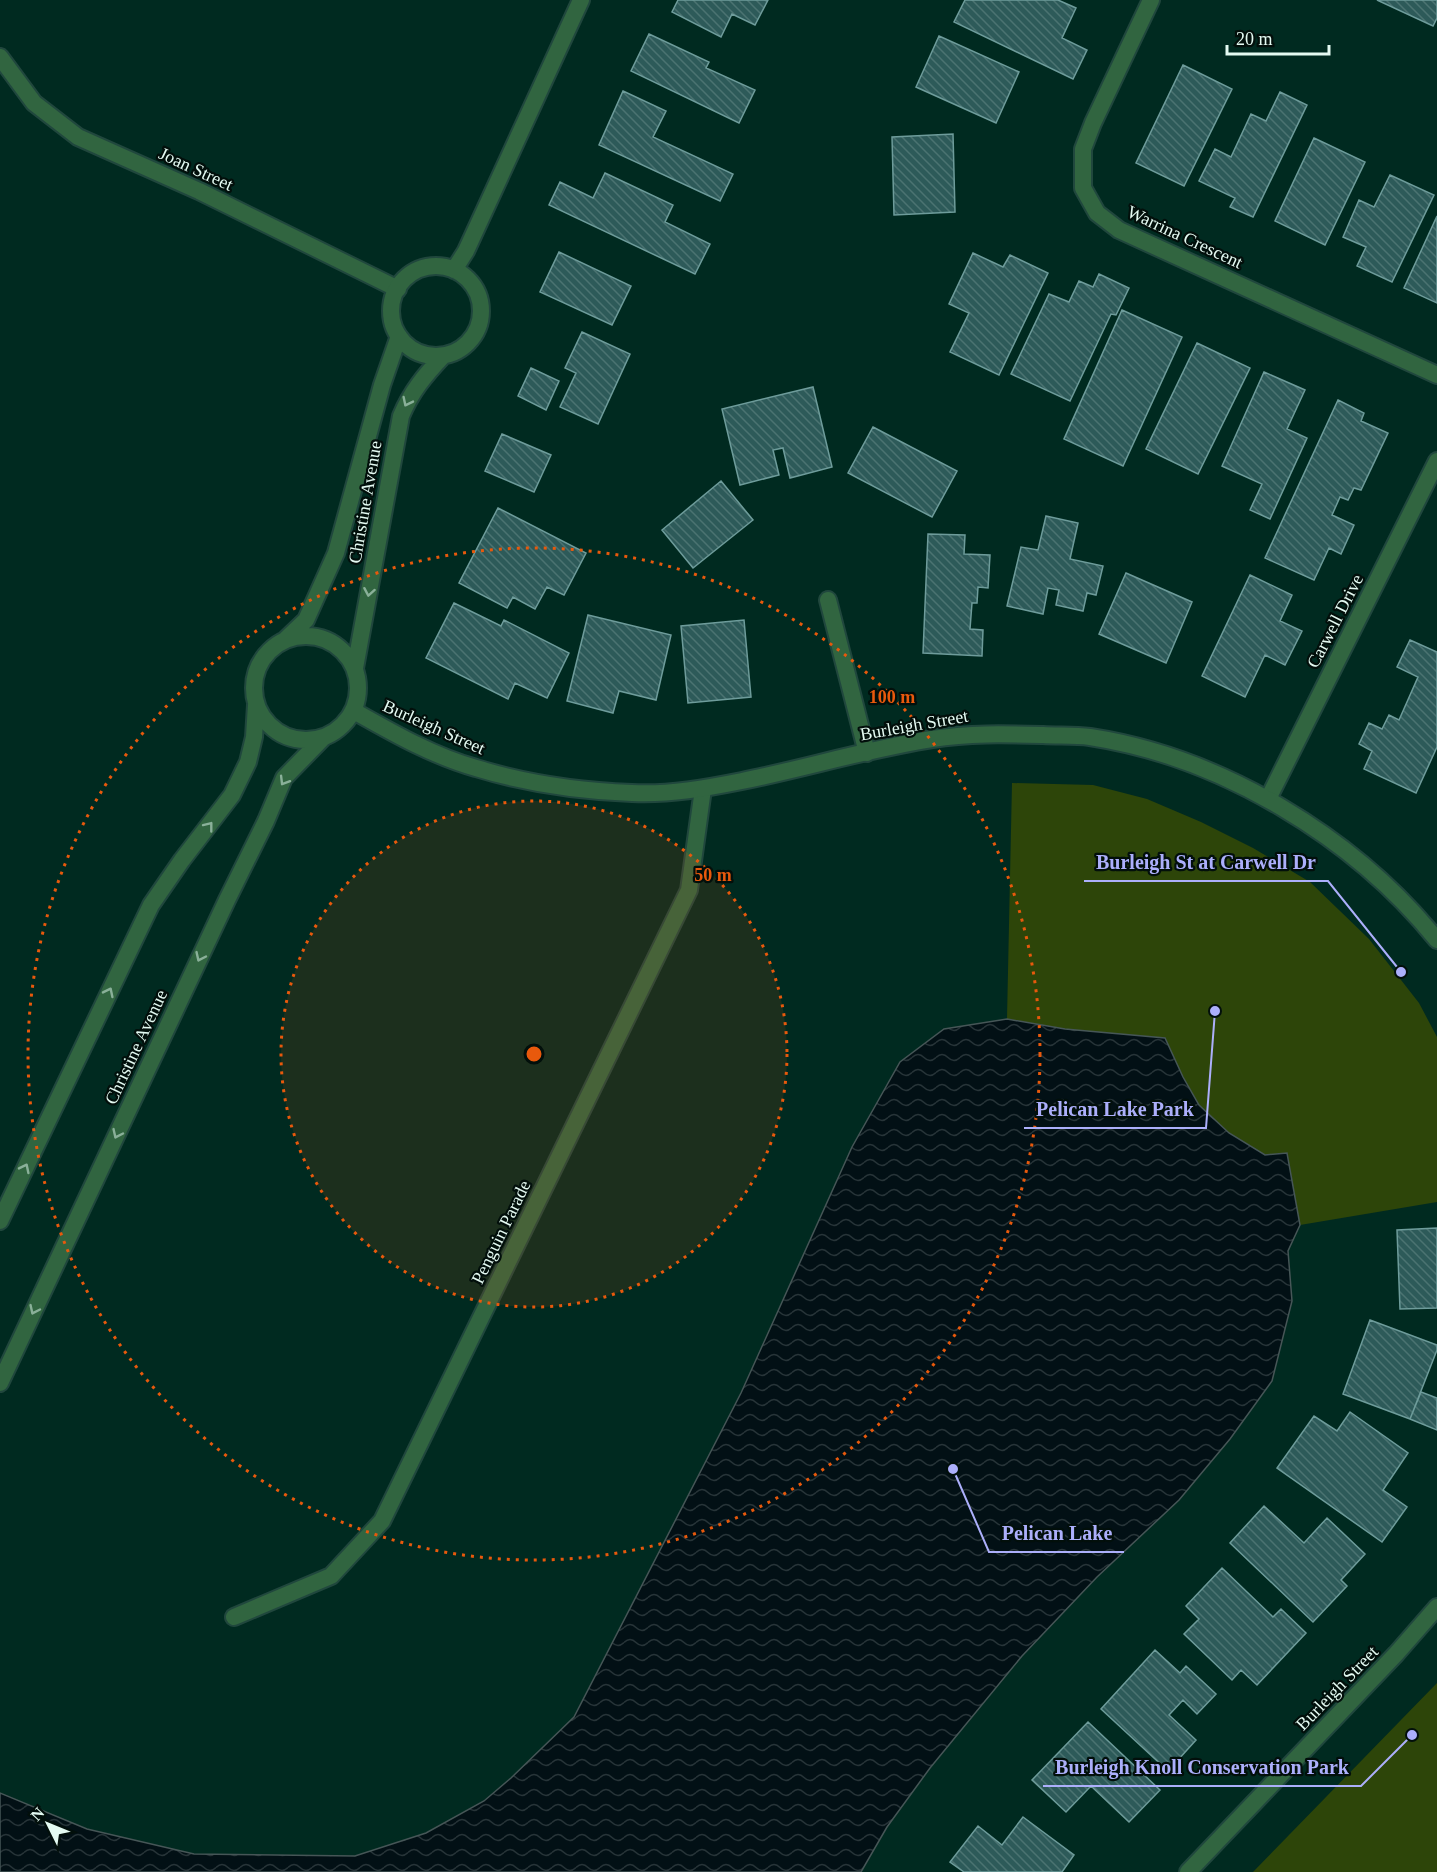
<svg xmlns="http://www.w3.org/2000/svg" width="1437" height="1872" viewBox="0 0 1437 1872" font-family="Georgia,serif">
<style>
.green{fill:#2d4509}
.water{fill:url(#water-waves);stroke:#465657;stroke-width:1.5}
.building{fill:url(#building-back-hatch);stroke:#6e9c9b;stroke-width:1.5}
.lines{fill:none;stroke-linecap:round;stroke-linejoin:round}
.minor-casing{stroke:#20473d;stroke-width:20}
.tertiary-casing{stroke:#20473d;stroke-width:20}
.minor{stroke:#316540;stroke-width:16}
.tertiary{stroke:#316540;stroke-width:16}
.oneway{stroke:#8ab099}
.ring{fill:none;stroke:#e8590c;stroke-width:3;stroke-dasharray:3 6}
.labels{text-anchor:middle;dominant-baseline:central;stroke-width:4.5;stroke-linejoin:round;paint-order:stroke}
.street-label{font-size:18px;fill:#e4faf2;stroke:#020f0b}
.centre{fill:#e8590c;stroke:#020f0b;stroke-width:3}
.ring-label{font-size:18px;text-anchor:middle;font-weight:bold;fill:#e8590c;stroke:#020f0b;stroke-width:4.5;stroke-linejoin:round;paint-order:stroke}
.leader{fill:none;stroke:#acaffb;stroke-width:2}
.callout-dot{fill:#acaffb;stroke:#020f0b;stroke-width:2}
.callout-label{font-size:20px;text-anchor:middle;font-weight:bold;fill:#acaffb;stroke:#020f0b;stroke-width:4.5;stroke-linejoin:round;paint-order:stroke}
</style>
<defs>
<pattern id="water-waves" width="16" height="10" patternUnits="userSpaceOnUse" patternTransform="scale(1.5)"><rect width="16" height="10" fill="#021015"/><path d="M0 5q4-4 8 0t8 0" fill="none" stroke="#273438"/></pattern>
<pattern id="building-back-hatch" width="6" height="6" patternUnits="userSpaceOnUse" patternTransform="scale(1.5)"><rect width="6" height="6" fill="#2d5a59"/><path d="M-1 5l2 2M0 0l6 6M5-1l2 2" fill="none" stroke="#4b7371"/></pattern>
</defs>
<rect width="100%" height="100%" fill="#002a20"/>
<!-- green -->
<path class="green" d="M 1012,783 L 1093,785 L 1147,799 L 1201,822 L 1253,848 L 1310,882 L 1369,939 L 1419,1003 L 1437,1037 L 1437,1202 L 1300,1225 L 1287,1153 L 1265,1155 L 1229,1133 L 1199,1105 L 1183,1077 L 1065,1029 L 1007,1019 Z
M 1437,1683 L 1437,1872 L 1253,1872 Z"/>
<!-- water -->
<path class="water" d="M 1007,1019 L 1065,1029 L 1165,1038 L 1183,1077 L 1199,1105 L 1229,1133 L 1265,1155 L 1287,1153 L 1300,1225 L 1288,1251 L 1292,1301 L 1272,1381 L 1230,1439 L 1179,1500 L 1097,1577 L 1022,1656 L 930,1768 L 887,1827 L 861,1872 L 0,1872 L 0,1793 L 87,1829 L 194,1854 L 355,1856 L 426,1833 L 484,1801 L 511,1778 L 574,1717 L 741,1393 L 852,1147 L 900,1062 L 944,1029 Z"/>
<!-- building -->
<path class="building" d="M 678,0 L 768,0 L 755,25 L 732,14 L 721,37 L 672,12 Z
M 965,0 L 1058,0 L 1076,8 L 1062,38 L 1087,50 L 1073,79 L 954,22 Z
M 1377,0 L 1437,0 L 1437,18 L 1433,26 Z
M 649,34 L 709,62 L 706,68 L 755,90 L 739,123 L 631,71 Z
M 939,36 L 1019,72 L 996,123 L 916,87 Z
M 1183,65 L 1232,89 L 1184,186 L 1136,163 Z
M 623,91 L 666,111 L 653,137 L 733,174 L 720,201 L 599,145 Z
M 1280,92 L 1307,105 L 1253,217 L 1230,207 L 1235,198 L 1199,181 L 1215,149 L 1231,157 L 1251,114 L 1266,121 Z
M 953,134 L 955,212 L 894,215 L 892,137 Z
M 1314,138 L 1365,162 L 1325,245 L 1275,221 Z
M 605,173 L 673,205 L 665,222 L 710,244 L 695,274 L 549,205 L 560,182 L 593,198 Z
M 1390,175 L 1434,195 L 1392,282 L 1357,266 L 1366,247 L 1343,237 L 1359,200 L 1374,207 Z
M 1437,216 L 1437,303 L 1404,288 Z
M 559,252 L 631,286 L 612,325 L 540,292 Z
M 973,253 L 1003,267 L 1010,255 L 1048,273 L 999,375 L 950,352 L 969,313 L 949,304 Z
M 1099,274 L 1129,288 L 1116,315 L 1111,314 L 1070,401 L 1011,374 L 1049,294 L 1069,302 L 1079,281 L 1093,287 Z
M 1122,310 L 1182,337 L 1123,466 L 1064,439 Z
M 582,332 L 630,354 L 598,424 L 560,407 L 576,373 L 565,368 Z
M 1197,343 L 1250,368 L 1198,474 L 1146,449 Z
M 531,368 L 559,381 L 546,410 L 518,396 Z
M 1264,372 L 1305,390 L 1287,429 L 1307,438 L 1270,519 L 1250,510 L 1262,484 L 1222,466 Z
M 813,387 L 832,467 L 790,478 L 783,448 L 773,450 L 779,475 L 740,485 L 722,409 Z
M 1338,400 L 1364,413 L 1361,421 L 1388,433 L 1361,490 L 1354,488 L 1348,500 L 1340,497 L 1332,515 L 1354,525 L 1341,554 L 1329,548 L 1314,580 L 1265,558 Z
M 873,427 L 957,471 L 932,517 L 848,473 Z
M 502,434 L 551,455 L 534,492 L 485,471 Z
M 721,481 L 753,520 L 693,568 L 662,530 Z
M 498,508 L 586,553 L 564,595 L 547,587 L 535,609 L 513,597 L 507,608 L 459,583 Z
M 1046,516 L 1078,523 L 1070,559 L 1103,566 L 1096,595 L 1087,593 L 1083,611 L 1056,605 L 1059,590 L 1048,588 L 1043,614 L 1007,606 L 1021,547 L 1038,550 Z
M 928,534 L 965,535 L 964,554 L 990,555 L 988,588 L 978,587 L 977,603 L 972,603 L 970,629 L 983,630 L 982,656 L 923,653 Z
M 1126,573 L 1192,602 L 1166,663 L 1099,634 Z
M 1250,575 L 1292,595 L 1280,621 L 1302,631 L 1285,665 L 1265,655 L 1245,697 L 1202,676 Z
M 454,603 L 501,626 L 504,620 L 569,653 L 547,698 L 515,683 L 508,699 L 426,658 Z
M 588,615 L 671,635 L 656,700 L 619,691 L 613,713 L 567,701 Z
M 744,620 L 751,697 L 688,703 L 681,626 Z
M 1410,640 L 1437,652 L 1437,747 L 1416,793 L 1364,769 L 1372,751 L 1359,744 L 1369,723 L 1382,729 L 1389,715 L 1399,720 L 1418,677 L 1397,667 Z
M 1437,1228 L 1437,1308 L 1400,1309 L 1397,1230 Z
M 1370,1320 L 1437,1345 L 1437,1350 L 1410,1419 L 1343,1394 Z
M 1421,1392 L 1437,1398 L 1437,1430 L 1410,1419 Z
M 1350,1412 L 1408,1453 L 1383,1490 L 1407,1507 L 1382,1542 L 1277,1468 L 1314,1416 L 1337,1431 Z
M 1264,1506 L 1304,1543 L 1327,1518 L 1365,1554 L 1341,1580 L 1347,1586 L 1313,1622 L 1230,1543 Z
M 1222,1568 L 1273,1617 L 1281,1609 L 1306,1633 L 1257,1685 L 1241,1670 L 1232,1680 L 1184,1634 L 1199,1619 L 1186,1606 Z
M 1155,1650 L 1180,1673 L 1186,1666 L 1216,1694 L 1197,1714 L 1183,1700 L 1169,1715 L 1196,1740 L 1168,1771 L 1101,1709 Z
M 1088,1722 L 1160,1790 L 1129,1822 L 1091,1786 L 1066,1812 L 1032,1780 Z
M 1023,1817 L 1074,1855 L 1062,1872 L 964,1872 L 950,1862 L 978,1826 L 1002,1845 Z"/>
<g class="lines">
<defs>
<path id="minor" d="M 1151,0 L 1093,123 L 1083,149 L 1083,188 L 1097,213 L 1119,230 L 1437,375
M 0,57 L 34,103 L 78,137 L 199,191 L 398,289
M 828,600 L 867,753
M 1268,799 L 1437,461
M 234,1617 L 331,1576 L 382,1521 L 689,890 L 703,789"/>
<path id="tertiary" d="M391 311a45 45 0 1 1 90 0a45 45 0 1 1-90 0Z
M 454,270 L 466,251 L 581,0
M254 688a52 52 0 1 1 104 0a52 52 0 1 1-104 0Z
M 286,639 L 306,620 L 336,553 L 382,385 L 399,336
M 355,668 L 401,416 C 411,392 425,375 443,356
M 354,711 C 393,733 433,756 476,768 C 525,783 581,791 632,793 C 669,795 707,788 742,781 C 806,768 868,749 932,739 C 969,733 1005,734 1043,735 C 1058,736 1074,735 1090,737 C 1221,757 1354,837 1437,940
M 0,1221 L 151,905 L 182,860 L 232,795 L 248,762 L 254,737 L 256,705
M 0,1383 L 227,900 L 266,821 L 284,778 L 323,738
M 1188,1872 L 1396,1654 L 1437,1607"/>
</defs>
<!-- minor casing -->
<use href="#minor" class="minor-casing"/>
<!-- tertiary casing -->
<use href="#tertiary" class="tertiary-casing"/>
<!-- minor -->
<use href="#minor" class="minor"/>
<!-- tertiary -->
<use href="#tertiary" class="tertiary"/>
</g>
<!-- one-way arrows -->
<defs><path id="oneway-chevron" d="M-2-3.5L2.5 0L-2 3.5" fill="none" stroke-width="1.6" stroke-linecap="round" stroke-linejoin="round" transform="scale(1.5)"/></defs>
<g class="oneway">
<use href="#oneway-chevron" transform="translate(407 402) rotate(116)"/>
<use href="#oneway-chevron" transform="translate(369 592) rotate(100)"/>
<use href="#oneway-chevron" transform="translate(284 781) rotate(121)"/>
<use href="#oneway-chevron" transform="translate(209 826) rotate(-52)"/>
<use href="#oneway-chevron" transform="translate(200 957) rotate(115)"/>
<use href="#oneway-chevron" transform="translate(109 992) rotate(-64)"/>
<use href="#oneway-chevron" transform="translate(117 1134) rotate(115)"/>
<use href="#oneway-chevron" transform="translate(25 1168) rotate(-64)"/>
<use href="#oneway-chevron" transform="translate(34 1310) rotate(115)"/>
</g>
<!-- distance rings -->
<circle cx="534" cy="1054" r="253" fill="#e8590c" fill-opacity=".12"/>
<g class="ring">
<circle cx="534" cy="1054" r="253"/>
<circle cx="534" cy="1054" r="506"/>
</g>
<g class="labels">
<!-- street labels -->
<g class="street-label">
<text transform="translate(196 169) rotate(25)">Joan Street</text>
<text transform="translate(1185 237) rotate(25)">Warrina Crescent</text>
<text transform="translate(365 502) rotate(-80)">Christine Avenue</text>
<text transform="translate(1335 621) rotate(-63)">Carwell Drive</text>
<text transform="translate(914 725) rotate(-10)">Burleigh Street</text>
<text transform="translate(434 727) rotate(24)">Burleigh Street</text>
<text transform="translate(136 1047) rotate(-65)">Christine Avenue</text>
<text transform="translate(501 1232) rotate(-64)">Penguin Parade</text>
<text transform="translate(1337 1688) rotate(-46)">Burleigh Street</text>
</g>
</g>
<circle cx="534" cy="1054" r="9" class="centre"/>
<g class="ring-label">
<text x="892" y="703">100 m</text>
<text x="713" y="881">50 m</text>
</g>
<!-- callouts -->
<path class="leader" d="M1401 972L1328 881H1084M1215 1011L1206 1128H1024M953 1469L989 1552H1124M1412 1735L1361 1786H1043"/>
<g class="callout-dot">
<circle cx="1401" cy="972" r="6"/>
<circle cx="1215" cy="1011" r="6"/>
<circle cx="953" cy="1469" r="6"/>
<circle cx="1412" cy="1735" r="6"/>
</g>
<g class="callout-label">
<text x="1206" y="869">Burleigh St at Carwell Dr</text>
<text x="1115" y="1116">Pelican Lake Park</text>
<text x="1057" y="1540">Pelican Lake</text>
<text x="1202" y="1774">Burleigh Knoll Conservation Park</text>
</g>
<!-- north arrow -->
<g transform="translate(48 1824) rotate(313)" stroke="#020f0b" stroke-width="4.5" paint-order="stroke">
<path d="M0-4.5L10 22L0 15L-10 22Z" fill="#e4faf2"/>
<text y="-9" font-size="16" font-weight="bold" text-anchor="middle" fill="#e4faf2">N</text>
</g>
<!-- scale -->
<path d="M1227 45v9h102v-9" fill="none" stroke="#e4faf2" stroke-width="3"/>
<text x="1236" y="45" font-size="18" fill="#e4faf2" stroke="#020f0b" stroke-width="4.5" paint-order="stroke">20 m</text>
</svg>
